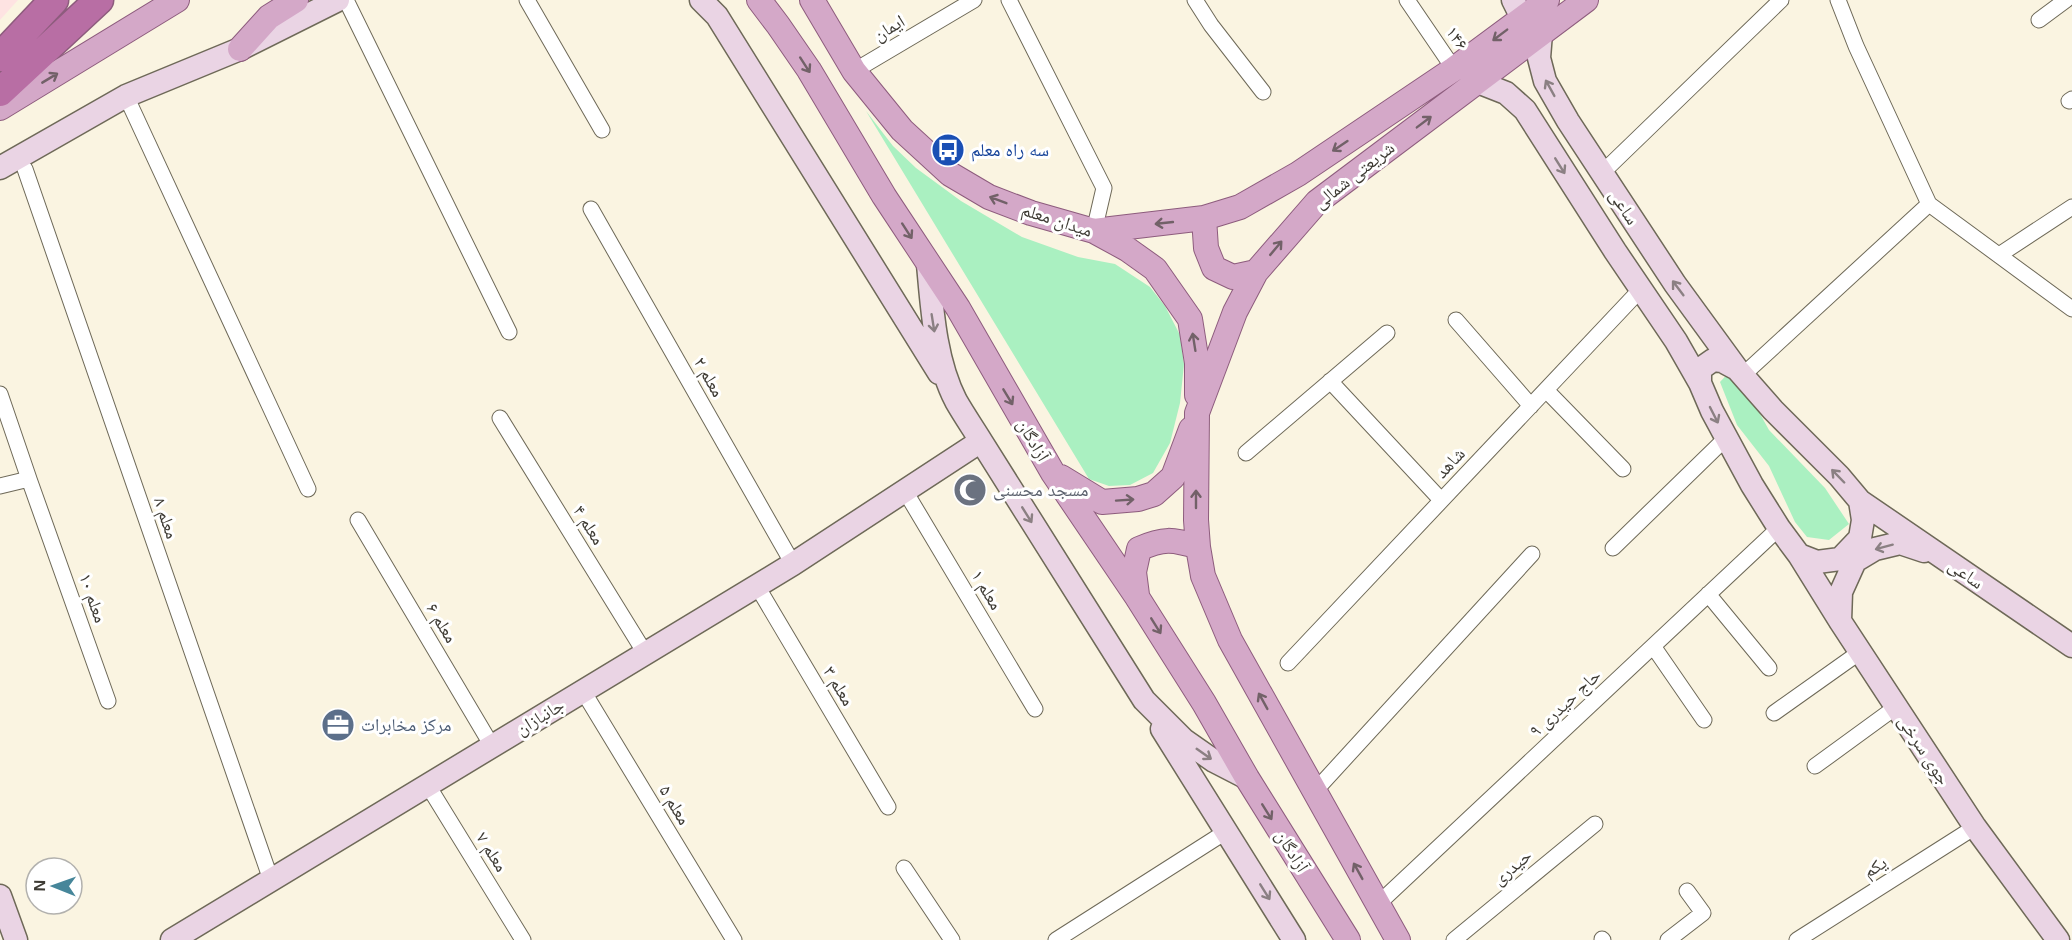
<svg xmlns="http://www.w3.org/2000/svg" width="2072" height="940" viewBox="0 0 2072 940" font-family="Helvetica,'Noto Naskh Arabic',sans-serif">
<style>
.education{fill:#fee3e2}
.green{fill:#aaf0c1}
.lines{fill:none;stroke-linecap:round;stroke-linejoin:round}
.street-casing{stroke:#6e6958;stroke-width:17}
.secondary-casing{stroke:#6e6958;stroke-width:25}
.primary-casing{stroke:#8d5c7d;stroke-width:26}
.highway-casing{stroke:#8d5c7d;stroke-width:31}
.street{stroke:#fff;stroke-width:15}
.secondary{stroke:#ead4e4;stroke-width:22}
.primary{stroke:#d4a8c8;stroke-width:24}
.highway{stroke:#b86ea4;stroke-width:28}
.oneway{stroke:#726168}
.oneway2{stroke:#8b8083}
.labels{text-anchor:middle;dominant-baseline:central;stroke-width:6;stroke-linejoin:round;paint-order:stroke}
.street-label{font-size:18px;fill:#3e3b34;stroke:#fff}
.transit-label{font-size:18px;fill:#164399;stroke:#fff;text-anchor:start}
.worship-label{font-size:18px;fill:#5b616d;stroke:#fff;text-anchor:start}
.service-label{font-size:18px;fill:#4e5e75;stroke:#fff;text-anchor:start}
</style>
<rect width="100%" height="100%" fill="#faf4e1"/>
<!-- education -->
<path class="education" d="M 0,0 L 18,0 L 0,20 Z"/>
<!-- green -->
<path class="green" d="M 866,111 L 893,146 L 916,168 L 961,201 L 1022,237 L 1078,257 L 1115,264 L 1150,287 L 1165,306 L 1180,335 L 1184,364 L 1180,403 L 1170,443 L 1153,473 L 1130,485 L 1109,486 L 1089,479 Z
M 1734,367 L 1769,430 L 1825,488 L 1849,524 L 1829,540 L 1807,537 L 1795,522 L 1769,466 L 1737,425 L 1720,382 Z"/>
<g class="lines">
<defs>
<path id="street" d="M 346,0 L 509,332
M 527,0 L 602,130
M 1009,0 L 1104,188 L 1094,231
M 1195,0 L 1211,25 L 1263,92
M 1407,0 L 1454,69
M 1838,0 L 1856,46 L 1929,204 L 2072,309
M 2039,20 L 2066,0
M 854,71 L 974,0
M 126,96 L 308,489
M 2069,101 L 2072,99
M 25,169 L 271,880
M 1602,173 L 1781,0
M 591,209 L 793,564
M 1999,255 L 2072,207
M 1456,320 L 1531,406
M 1743,375 L 1929,204
M 1330,381 L 1441,500
M 1546,390 L 1623,469
M 0,394 L 29,479
M 500,418 L 645,653
M 1246,453 L 1387,333
M 0,486 L 29,479 L 108,701
M 905,491 L 1035,709
M 358,520 L 492,746
M 1613,548 L 1726,438
M 757,586 L 888,807
M 1708,594 L 1769,668
M 1653,646 L 1704,720
M 1288,663 L 1641,289
M 583,691 L 734,940
M 1774,713 L 1860,652
M 1815,766 L 1896,707
M 427,784 L 523,940
M 1315,791 L 1532,554
M 904,868 L 952,940
M 1377,905 L 1779,528
M 1602,939 L 1603,940
M 1056,940 L 1227,831
M 1454,940 L 1595,824
M 1668,940 L 1703,913 L 1687,891
M 1797,940 L 1975,827"/>
<path id="secondary" d="M 701,0 L 717,16 L 939,373
M 1513,0 L 1522,18
M 1541,33 L 1539,58 L 1545,81 L 1568,121 L 1675,284 L 1737,369
M 1478,82 L 1506,93 L 1525,110 L 1615,251 L 1676,341 L 1700,383
M 0,168 L 126,96 L 240,49 L 338,0
M 928,264 C 932,308 935,361 956,401 C 964,415 973,428 981,441 L 1144,700 L 1184,740 L 1214,761 L 1247,778
M 1860,501 L 2072,646
M 1799,555 L 1817,562 L 1840,559 L 1860,538 L 1863,520 L 1860,501 L 1839,476 L 1773,410 L 1737,369 L 1722,361 L 1713,360 L 1703,367 L 1700,372 L 1700,383 L 1712,411 L 1752,485 L 1779,528 L 1799,555 L 1840,621 L 1975,827 L 2058,940
M 1840,621 L 1841,592 L 1855,561 L 1875,549 L 1900,543 L 1924,551
M 1162,729 L 1294,940
M 0,896 L 16,940
M 172,940 L 793,564 L 981,441"/>
<path id="primary" d="M 759,0 L 778,25 L 809,70 L 884,196 L 958,308 L 1053,473 L 1137,597 L 1204,703 L 1247,778 L 1348,940
M 812,0 L 854,71 L 902,130 L 950,174 L 989,197 L 1031,213 L 1094,231 L 1127,249 L 1155,269 L 1190,319 L 1197,363 L 1197,395
M 240,49 L 269,17 L 296,0
M 0,108 L 177,0
M 1204,218 L 1206,248 L 1214,268 L 1233,277 L 1256,272
M 1094,231 L 1204,218 L 1240,207 L 1298,174 L 1454,69 L 1547,0
M 1061,477 L 1102,502 L 1138,499 L 1154,494 L 1173,477 L 1191,429
M 1137,595 L 1134,572 L 1139,549 C 1163,538 1173,539 1198,547
M 1398,940 L 1230,640 L 1203,576 L 1198,547 L 1196,520 L 1197,413 L 1235,312 L 1256,272 L 1317,202 L 1586,0"/>
<path id="highway" d="M 0,57 L 54,0
M 0,92 L 99,0"/>
</defs>
<!-- street casing -->
<use href="#street" class="street-casing"/>
<!-- secondary casing -->
<use href="#secondary" class="secondary-casing"/>
<!-- primary casing -->
<use href="#primary" class="primary-casing"/>
<!-- highway casing -->
<use href="#highway" class="highway-casing"/>
<!-- street -->
<use href="#street" class="street"/>
<!-- secondary -->
<use href="#secondary" class="secondary"/>
<!-- primary -->
<use href="#primary" class="primary"/>
<!-- highway -->
<use href="#highway" class="highway"/>
</g>
<!-- one-way arrows -->
<defs><path id="oneway-shaft" d="M-6 0H5M1.5-3L5.5 0L1.5 3" fill="none" stroke-width="1.6" stroke-linecap="round" stroke-linejoin="round" transform="scale(1.5)"/></defs>
<g class="oneway">
<use href="#oneway-shaft" transform="translate(1500 35) rotate(143)"/>
<use href="#oneway-shaft" transform="translate(805 65) rotate(57)"/>
<use href="#oneway-shaft" transform="translate(50 78) rotate(-31)"/>
<use href="#oneway-shaft" transform="translate(1424 122) rotate(-37)"/>
<use href="#oneway-shaft" transform="translate(1340 146) rotate(146)"/>
<use href="#oneway-shaft" transform="translate(998 200) rotate(-159)"/>
<use href="#oneway-shaft" transform="translate(1164 223) rotate(174)"/>
<use href="#oneway-shaft" transform="translate(907 231) rotate(57)"/>
<use href="#oneway-shaft" transform="translate(1276 248) rotate(-50)"/>
<use href="#oneway-shaft" transform="translate(1194 342) rotate(-99)"/>
<use href="#oneway-shaft" transform="translate(1008 397) rotate(59)"/>
<use href="#oneway-shaft" transform="translate(1196 499) rotate(-90)"/>
<use href="#oneway-shaft" transform="translate(1125 500) rotate(-4)"/>
<use href="#oneway-shaft" transform="translate(1156 626) rotate(58)"/>
<use href="#oneway-shaft" transform="translate(1263 701) rotate(-119)"/>
<use href="#oneway-shaft" transform="translate(1267 812) rotate(58)"/>
<use href="#oneway-shaft" transform="translate(1358 871) rotate(-119)"/>
</g>
<g class="oneway2">
<use href="#oneway-shaft" transform="translate(1550 88) rotate(-119)"/>
<use href="#oneway-shaft" transform="translate(1560 166) rotate(58)"/>
<use href="#oneway-shaft" transform="translate(1678 288) rotate(-127)"/>
<use href="#oneway-shaft" transform="translate(933 323) rotate(81)"/>
<use href="#oneway-shaft" transform="translate(1714 415) rotate(63)"/>
<use href="#oneway-shaft" transform="translate(1838 476) rotate(-134)"/>
<use href="#oneway-shaft" transform="translate(1027 515) rotate(58)"/>
<use href="#oneway-shaft" transform="translate(1884 547) rotate(165)"/>
<use href="#oneway-shaft" transform="translate(1204 754) rotate(35)"/>
<use href="#oneway-shaft" transform="translate(1265 892) rotate(58)"/>
</g>
<!-- icons -->
<defs>
<symbol id="bus-disc" viewBox="-11 -11 22 22"><circle r="9.5" fill="#1a4fb4" stroke="#fff"/><path d="M-5-6H5V4H4V6H2V4H-2V6H-4V4H-5ZM-3.5-4V0h7V-4ZM-3.5 1.2v1.5H-2V1.2ZM2 1.2v1.5H3.5V1.2Z" fill="#fff"/></symbol>
<symbol id="mosque-disc" viewBox="-11 -11 22 22"><circle r="9.5" fill="#6b7280" stroke="#fff"/><path d="M3.5-4.9A6 6 0 1 0 3.5 4.9A5 5 0 1 1 3.5-4.9Z" fill="#fff"/></symbol>
<symbol id="office-disc" viewBox="-11 -11 22 22"><circle r="9.5" fill="#5c6f8a" stroke="#fff"/><path d="M-6-3h4V-5.5h4V-3h4V5H-6ZM-1-4.5V-3h2v-1.5ZM-6 0V1H6V0Z" fill="#fff"/></symbol>
</defs>
<g fill-rule="evenodd">
<use href="#bus-disc" x="929" y="131" width="38" height="38"/>
<use href="#mosque-disc" x="951" y="471" width="38" height="38"/>
<use href="#office-disc" x="319" y="706" width="38" height="38"/>
</g>
<g class="labels">
<!-- street labels -->
<g class="street-label">
<text transform="translate(889 28) rotate(-31)">ایمان</text>
<text transform="translate(1457 38) rotate(55)">۱۴۶</text>
<text transform="translate(1354 175) rotate(-38)">شریعتی شمالی</text>
<text transform="translate(1624 207) rotate(57)">ساعی</text>
<text transform="translate(1057 220) rotate(18)">میدان معلم</text>
<text transform="translate(709 377) rotate(60)">معلم ۲</text>
<text transform="translate(1033 440) rotate(59)">آزادگان</text>
<text transform="translate(1450 463) rotate(-47)">شاهد</text>
<text transform="translate(166 518) rotate(71)">معلم ۸</text>
<text transform="translate(589 525) rotate(58)">معلم ۴</text>
<text transform="translate(1966 574) rotate(35)">ساعی</text>
<text transform="translate(987 590) rotate(59)">معلم ۱</text>
<text transform="translate(93 598) rotate(71)">معلم ۱۰</text>
<text transform="translate(442 623) rotate(59)">معلم ۶</text>
<text transform="translate(839 686) rotate(59)">معلم ۳</text>
<text transform="translate(1565 703) rotate(-43)">حاج حیدری ۹</text>
<text transform="translate(540 717) rotate(-31)">جانبازان</text>
<text transform="translate(1924 750) rotate(57)">جوی سرخی</text>
<text transform="translate(675 805) rotate(59)">معلم ۵</text>
<text transform="translate(1292 851) rotate(58)">آزادگان</text>
<text transform="translate(492 852) rotate(58)">معلم ۷</text>
<text transform="translate(1512 867) rotate(-40)">حیدری</text>
<text transform="translate(1875 867) rotate(-32)">یکم</text>
</g>
<!-- transit labels -->
<g class="transit-label">
<text x="971" y="150">سه راه معلم</text>
</g>
<!-- worship labels -->
<g class="worship-label">
<text x="993" y="490">مسجد محسنی</text>
</g>
<!-- service labels -->
<g class="service-label">
<text x="361" y="725">مرکز مخابرات</text>
</g>
</g>
<!-- north arrow -->
<g transform="translate(54 886) rotate(271)"><circle r="28" fill="#ffffff" stroke="#b2b1ae" stroke-width="1.5"/>
<path d="M0-4.5L10 22L0 15L-10 22Z" fill="#46869a"/>
<text y="-9" font-size="16" font-weight="bold" text-anchor="middle" fill="#3e3b34">N</text>
</g>
</svg>
